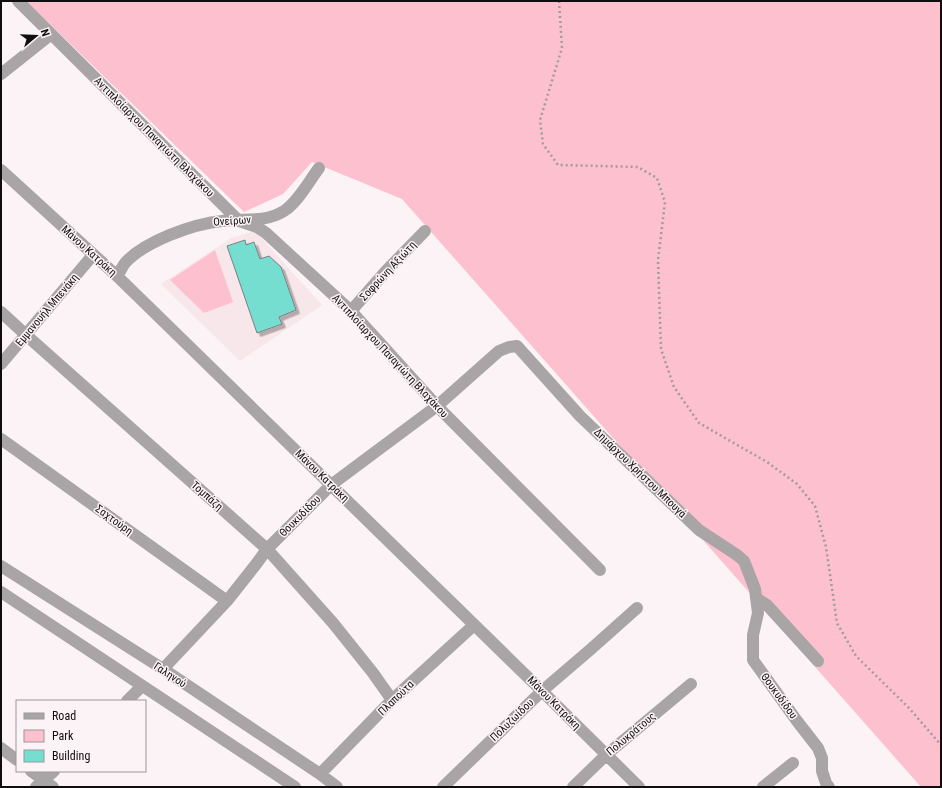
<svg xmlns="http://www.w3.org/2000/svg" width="942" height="788" viewBox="0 0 942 788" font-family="'Roboto Condensed',sans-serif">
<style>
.built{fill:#f7e6ea}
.green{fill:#fdc0cf}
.building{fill:#74ded1;stroke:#7a8281;filter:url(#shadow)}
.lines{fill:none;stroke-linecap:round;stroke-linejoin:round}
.path{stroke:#a19b9d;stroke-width:2.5;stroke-dasharray:2 3;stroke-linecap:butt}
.minor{stroke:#a9a5a6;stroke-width:12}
.labels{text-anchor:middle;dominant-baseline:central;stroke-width:3;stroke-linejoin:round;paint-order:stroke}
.street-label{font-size:11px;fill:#100d0e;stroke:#fbf3f5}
</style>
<defs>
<filter id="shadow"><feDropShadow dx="3.5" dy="3.5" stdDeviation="0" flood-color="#0004"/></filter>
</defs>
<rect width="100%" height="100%" fill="#fbf3f5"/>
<!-- built -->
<path class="built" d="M 255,231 L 322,305 L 240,361 L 161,284 L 231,238 Z"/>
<!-- green -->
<path class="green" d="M 26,1 L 941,1 L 941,787 L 921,787 L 402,199 L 312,162 L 283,194 L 244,212 Z
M 215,250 L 233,302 L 204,313 L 170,280 Z"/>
<!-- building -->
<path class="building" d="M 245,240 L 246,245 L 254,242 L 260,259 L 269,256 L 281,267 L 296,310 L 279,317 L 282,324 L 257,333 L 227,246 Z"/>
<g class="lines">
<!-- path -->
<path class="path" d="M 559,1 L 562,48 L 540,120 L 543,144 L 558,165 L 638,167 L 657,178 L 665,202 L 658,260 L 661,349 L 674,387 L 699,423 L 767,462 L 797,484 L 815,506 L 826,547 L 837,623 L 856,656 L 909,708 L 941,745"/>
<!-- minor -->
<path class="minor" d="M 18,1 L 239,221 L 257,227 L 266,233 L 351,311 L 437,406 L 600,570
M 1,74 L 50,35
M 1,170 L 117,276 L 542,691 L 639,787
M 117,276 C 120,272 122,267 125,263 C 145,241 193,224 222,221 C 243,218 265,223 284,211 C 298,202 309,181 319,168
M 351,311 L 386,271 L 425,231
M 1,312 L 26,335 L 267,549 L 333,623 L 373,673 L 392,700
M 1,364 L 93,255
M 1,439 L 227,601
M 1,566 L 163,669 L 320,774 L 337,787
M 1,592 L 295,787
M 756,598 L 767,605 L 818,661
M 163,669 L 227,601 L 257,563 L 267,549 L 331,485 L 437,406 L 499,351 L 509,347 L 517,346 L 580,416 L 699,530 L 737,555 L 744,561 L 755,589 L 758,613 L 753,635 L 753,660 L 797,721 L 818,748 L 822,758 L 822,771 L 826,783 L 829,787
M 127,701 L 142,686
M 1,748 L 17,760
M 31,771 L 53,787
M 320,774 L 392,700 L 474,625
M 36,787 L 54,771
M 443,787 L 542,691 L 591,649 L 637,608
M 573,787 L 606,755 L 691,684
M 763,787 L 793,763"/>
</g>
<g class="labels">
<!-- street labels -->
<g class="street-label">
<text transform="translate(154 137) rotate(45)">Αντιπλοίαρχου Παναγιώτη Βλαχάκου</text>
<text transform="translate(232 221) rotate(-4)">Ονείρων</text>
<text transform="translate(89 251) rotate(42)">Μάνου Κατράκη</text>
<text transform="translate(388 271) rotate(-47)">Σοφρώνη Αξιώτη</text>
<text transform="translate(47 310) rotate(-50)">Εμμανουήλ Μπενάκη</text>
<text transform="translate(390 356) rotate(47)">Αντιπλοίαρχου Παναγιώτη Βλαχάκου</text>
<text transform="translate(640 473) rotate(44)">Δημάρχου Χρήστου Μπουγά</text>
<text transform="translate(322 476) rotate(44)">Μάνου Κατράκη</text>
<text transform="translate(207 496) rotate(41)">Τομπάζη</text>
<text transform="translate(300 516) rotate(-45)">Θουκυδίδου</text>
<text transform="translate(114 520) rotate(36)">Σαχτούρη</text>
<text transform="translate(170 675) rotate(33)">Γαληνού</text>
<text transform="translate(779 696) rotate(54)">Θουκυδίδου</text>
<text transform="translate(396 698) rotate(-44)">Πλαπούτα</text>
<text transform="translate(554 703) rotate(45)">Μάνου Κατράκη</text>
<text transform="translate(512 720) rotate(-44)">Πολυζωίδου</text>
<text transform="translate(631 734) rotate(-40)">Πολυκράτους</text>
</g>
</g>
<!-- border -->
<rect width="942" height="788" fill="none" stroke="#100d0e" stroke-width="4"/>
<!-- legend -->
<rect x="16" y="700" width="130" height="72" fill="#fbf3f5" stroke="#9d9799"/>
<rect x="24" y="713" width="20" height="6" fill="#a9a5a6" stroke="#9d9799"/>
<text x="52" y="720" font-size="12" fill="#100d0e">Road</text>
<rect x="24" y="730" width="20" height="12" fill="#fdc0cf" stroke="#9d9799"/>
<text x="52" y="740" font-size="12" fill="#100d0e">Park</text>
<rect x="24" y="750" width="20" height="12" fill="#74ded1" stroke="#9d9799"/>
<text x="52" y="760" font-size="12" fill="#100d0e">Building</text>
<!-- north arrow -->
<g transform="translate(36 36) rotate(71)" stroke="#fbf3f5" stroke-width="3" paint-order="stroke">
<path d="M0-3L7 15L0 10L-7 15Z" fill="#100d0e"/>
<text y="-6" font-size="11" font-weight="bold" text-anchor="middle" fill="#100d0e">N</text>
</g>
</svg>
